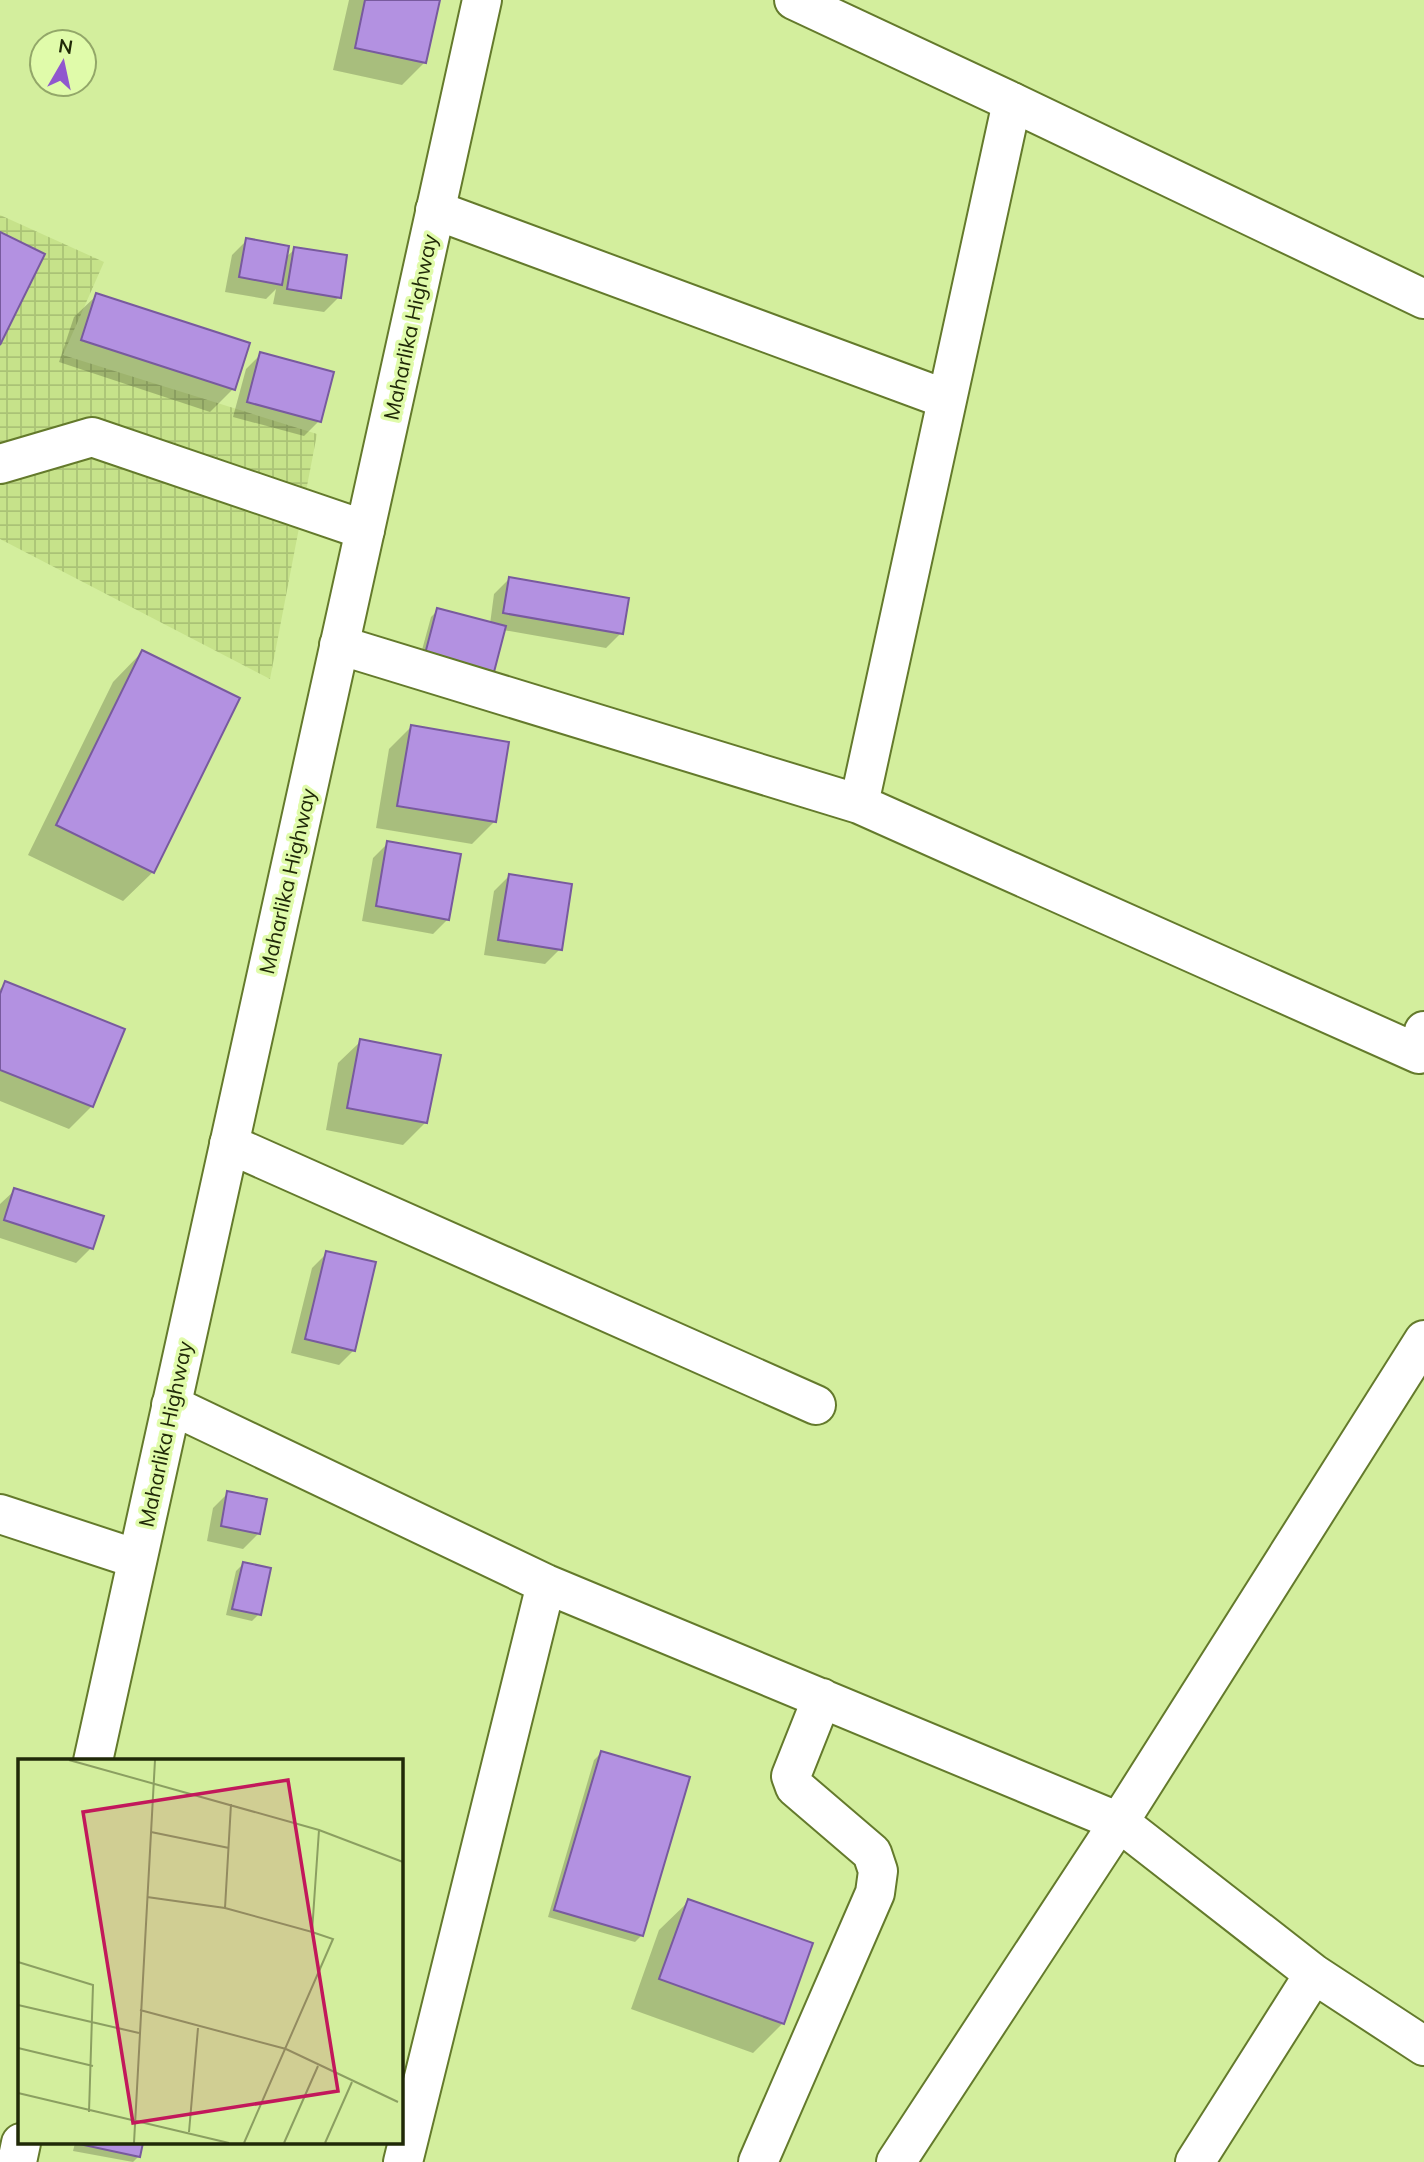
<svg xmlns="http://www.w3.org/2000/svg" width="1424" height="2162" viewBox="0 0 1424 2162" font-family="Mulish,sans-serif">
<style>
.industrial{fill:url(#industrial-grid)}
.shadow{fill:#0003}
.building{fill:#b391e1;stroke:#785a9e;stroke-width:2}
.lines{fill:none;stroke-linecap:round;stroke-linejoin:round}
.minor-casing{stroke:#647a2c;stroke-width:42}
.major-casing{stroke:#647a2c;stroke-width:42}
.highway-casing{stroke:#647a2c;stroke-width:42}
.minor{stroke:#fff;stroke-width:38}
.major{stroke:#fff;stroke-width:38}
.highway{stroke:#fff;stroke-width:38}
.labels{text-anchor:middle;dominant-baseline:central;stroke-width:7;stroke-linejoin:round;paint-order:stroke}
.street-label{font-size:21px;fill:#202908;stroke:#e0fbaa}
.inset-road{fill:none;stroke:#8b9f61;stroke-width:2}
.view{fill:#c2185b;fill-opacity:0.15;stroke:#c2185b;stroke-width:3.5}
.inset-edge{fill:none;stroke:#202908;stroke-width:3.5}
</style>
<defs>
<pattern id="industrial-grid" width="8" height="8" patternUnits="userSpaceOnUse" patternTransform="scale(1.75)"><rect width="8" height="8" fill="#c6e28a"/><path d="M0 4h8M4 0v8" fill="none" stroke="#aac276"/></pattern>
</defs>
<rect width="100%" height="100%" fill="#d3ee9d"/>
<!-- industrial -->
<path class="industrial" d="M 0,215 L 104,262 L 63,355 L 317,434 L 270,679 L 0,539 Z"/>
<!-- shadow -->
<path class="shadow" d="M 349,0 L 438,0 L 425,62 L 402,85 L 333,70 Z
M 247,240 L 285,258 L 295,249 L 339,297 L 324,312 L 273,304 L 276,289 L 266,299 L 225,292 L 232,255 Z
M 97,295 L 248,344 L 233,389 L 210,412 L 59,362 L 74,317 Z
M 261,354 L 319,421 L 304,436 L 233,417 L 246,369 Z
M 509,579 L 621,633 L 606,648 L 503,630 L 492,671 L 485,678 L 419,661 L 431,617 L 438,610 L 490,624 L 494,594 Z
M 142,652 L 153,872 L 123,901 L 28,855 L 113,682 Z
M 411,727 L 494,822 L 472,844 L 376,828 L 389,749 Z
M 388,843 L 448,919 L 433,934 L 362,921 L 373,858 Z
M 509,876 L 560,949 L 545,964 L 484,955 L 494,891 Z
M 6,983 L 92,1106 L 69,1129 L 0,1101 L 0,989 Z
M 361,1041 L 426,1122 L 403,1145 L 326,1130 L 338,1063 Z
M 15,1190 L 91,1248 L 76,1263 L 0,1238 L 0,1204 Z
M 327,1253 L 354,1350 L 339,1365 L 291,1353 L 312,1268 Z
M 228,1493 L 258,1534 L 243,1549 L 207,1541 L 213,1508 Z
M 243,1564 L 259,1614 L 252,1621 L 226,1615 L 236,1571 Z
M 601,1753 L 642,1935 L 635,1942 L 548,1917 L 594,1760 Z
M 689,1901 L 783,2023 L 753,2053 L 631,2009 L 659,1930 Z
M 75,2143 L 141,2143 L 139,2156 L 133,2162 L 73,2151 Z"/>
<!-- building -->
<path class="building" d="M 365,0 L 440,0 L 426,63 L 355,48 Z
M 0,232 L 45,254 L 0,345 Z
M 246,238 L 289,246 L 282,285 L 239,277 Z
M 294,247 L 347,255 L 341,298 L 287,289 Z
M 96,293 L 250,343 L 235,390 L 81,340 Z
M 260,352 L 334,372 L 321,422 L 247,402 Z
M 509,577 L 629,598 L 623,634 L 503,613 Z
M 437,608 L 506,626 L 494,672 L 425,654 Z
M 142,650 L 240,698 L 154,873 L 56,825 Z
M 411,725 L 509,742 L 496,822 L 397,806 Z
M 387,841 L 461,854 L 449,920 L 376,906 Z
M 509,874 L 572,884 L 562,950 L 498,940 Z
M 5,981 L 125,1029 L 93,1107 L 0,1070 L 0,994 Z
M 360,1039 L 441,1055 L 427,1123 L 347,1108 Z
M 14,1188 L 104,1216 L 93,1249 L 4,1220 Z
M 326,1251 L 376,1262 L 355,1351 L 305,1339 Z
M 227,1491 L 267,1499 L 260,1534 L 221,1526 Z
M 243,1562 L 271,1568 L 261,1615 L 232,1609 Z
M 601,1751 L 690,1777 L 643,1936 L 554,1910 Z
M 688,1899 L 813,1943 L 784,2024 L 659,1979 Z
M 79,2143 L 143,2143 L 140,2157 L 79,2144 Z"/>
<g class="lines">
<defs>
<path id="minor" d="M 435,210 L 946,399
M 0,464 L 92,437 L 365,530
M 339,645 L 859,804 L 1419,1054 L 1424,1031
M 859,804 L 1012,102
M 229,1144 L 816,1405
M 171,1405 L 546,1584 L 1119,1822 L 1314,1974 L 1424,2046
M 0,1514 L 137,1559
M 403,2162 L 546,1584
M 758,2162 L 875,1893 L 878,1871 L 872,1853 L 795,1787 L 791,1776 L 822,1698
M 896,2162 L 1119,1822 L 1424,1340
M 1195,2162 L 1314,1974"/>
<path id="major" d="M 794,0 L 1012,102 L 1424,299"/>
<path id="highway" d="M 93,1761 L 482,0
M 17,2162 L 21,2143"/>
</defs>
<!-- minor casing -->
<use href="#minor" class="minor-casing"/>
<!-- major casing -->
<use href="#major" class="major-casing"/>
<!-- highway casing -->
<use href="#highway" class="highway-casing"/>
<!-- minor -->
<use href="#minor" class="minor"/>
<!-- major -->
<use href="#major" class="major"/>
<!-- highway -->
<use href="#highway" class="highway"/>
</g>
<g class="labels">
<!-- street labels -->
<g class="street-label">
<text transform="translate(410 327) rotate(-78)">Maharlika Highway</text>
<text transform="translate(287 881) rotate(-77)">Maharlika Highway</text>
<text transform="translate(165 1434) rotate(-78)">Maharlika Highway</text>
</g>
</g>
<!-- overview -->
<g transform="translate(18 1759)">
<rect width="385" height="385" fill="#d3ee9d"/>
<path class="inset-road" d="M 51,1 L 301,71 L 385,103M 133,73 L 211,89M 129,138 L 207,149 L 294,173 L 301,71M 207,149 L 213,45M 0,203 L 75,226 L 71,353M 0,246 L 121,274M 122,251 L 268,290 L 380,343M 0,289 L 75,307M 0,334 L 211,384M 171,373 L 180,269M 116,384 L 137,1M 226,384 L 315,180 L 294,173M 266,384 L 300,307M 307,384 L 334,323"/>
<path class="view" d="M 270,21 L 320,332 L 115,364 L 65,53 Z"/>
<rect width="385" height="385" class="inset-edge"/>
</g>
<!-- north arrow -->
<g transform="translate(63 63) rotate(9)"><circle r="33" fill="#e0fbaa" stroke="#93a769" stroke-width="2"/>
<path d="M0-5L12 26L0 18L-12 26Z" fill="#9057ce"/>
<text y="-10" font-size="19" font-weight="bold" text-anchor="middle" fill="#202908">N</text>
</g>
</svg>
